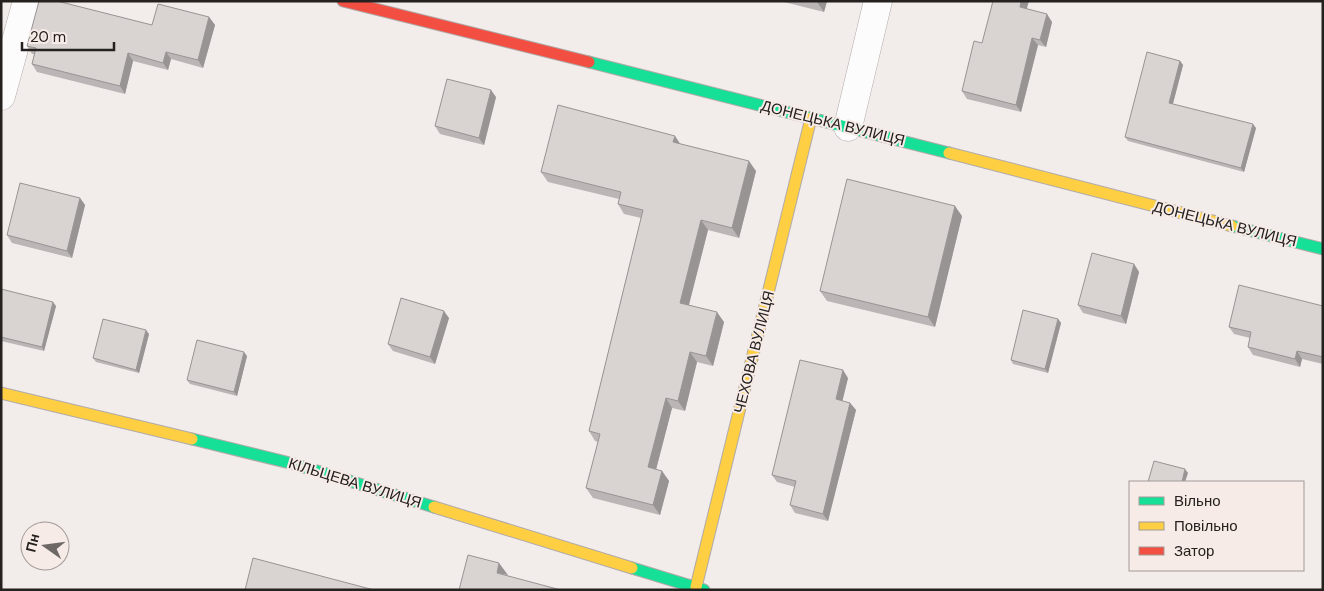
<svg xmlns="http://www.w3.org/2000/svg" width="1324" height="591" viewBox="0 0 1324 591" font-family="'DM Sans',sans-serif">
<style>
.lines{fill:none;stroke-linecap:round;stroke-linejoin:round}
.street-casing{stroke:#afaaa9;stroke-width:29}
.fast-casing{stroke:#afaaa9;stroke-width:13}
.slow-casing{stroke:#afaaa9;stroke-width:13}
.jam-casing{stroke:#afaaa9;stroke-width:13}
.street{stroke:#fdfcfc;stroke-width:28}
.fast{stroke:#16e098;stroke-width:11}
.slow{stroke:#ffcf43;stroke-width:11}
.jam{stroke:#f24e42;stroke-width:11}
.wall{fill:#bbb6b5}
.shaded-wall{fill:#989493}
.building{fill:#d9d4d2;stroke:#989493}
.labels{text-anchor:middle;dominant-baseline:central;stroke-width:4;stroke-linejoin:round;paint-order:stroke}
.street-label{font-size:15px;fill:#25211f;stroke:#f6ebe7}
</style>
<rect width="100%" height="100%" fill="#f2ecea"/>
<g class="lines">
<defs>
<path id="street" d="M 1,96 L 27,1
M 848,127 L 878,1"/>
<path id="fast" d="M 589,62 L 949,153
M 1232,226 L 1323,249
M 192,439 L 294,464 L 434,507
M 632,568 L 704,590"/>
<path id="slow" d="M 949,153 L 1232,226
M 1,393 L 192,439
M 434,507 L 632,568
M 696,587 L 811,118"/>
<path id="jam" d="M 343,1 L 589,62"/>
</defs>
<!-- street casing -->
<use href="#street" class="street-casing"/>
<!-- fast casing -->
<use href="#fast" class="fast-casing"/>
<!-- slow casing -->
<use href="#slow" class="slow-casing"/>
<!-- jam casing -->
<use href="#jam" class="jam-casing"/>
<!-- street -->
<use href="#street" class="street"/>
<!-- fast -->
<use href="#fast" class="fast"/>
<!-- slow -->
<use href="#slow" class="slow"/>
<!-- jam -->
<use href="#jam" class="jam"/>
</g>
<!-- wall -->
<path class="wall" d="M 780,1 L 827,1 L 824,12 Z
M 1027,9 L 1052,22 L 1046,47 L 1038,45 L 1021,112 L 967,99 L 962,91 L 982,43 Z
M 209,17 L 215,25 L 203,68 L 171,59 L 168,70 L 133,61 L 125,94 L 37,72 L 32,64 L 34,54 L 32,54 L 27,46 L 152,25 Z
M 1180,61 L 1183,65 L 1173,104 L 1256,128 L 1244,172 L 1128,141 L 1125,137 Z
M 496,97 L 484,145 L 440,134 L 435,126 Z
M 680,144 L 756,171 L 739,238 L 708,230 L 689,305 L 724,322 L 713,366 L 697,362 L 685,411 L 672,408 L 656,470 L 662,471 L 669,481 L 660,515 L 593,498 L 586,488 L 598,442 L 595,441 L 589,431 L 641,218 L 624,214 L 618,204 L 619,199 L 548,182 L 541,172 Z
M 80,198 L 85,205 L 72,258 L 12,243 L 7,235 Z
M 962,216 L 935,327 L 827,301 L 820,291 Z
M 1134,264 L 1139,272 L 1126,324 L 1083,313 L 1078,305 Z
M 1,289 L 56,306 L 44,351 L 1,341 Z
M 1323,306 L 1323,364 L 1302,359 L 1300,367 L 1253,355 L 1248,347 L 1250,338 L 1234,334 L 1229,327 Z
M 449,318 L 435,364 L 393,351 L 388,344 Z
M 1058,319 L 1061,323 L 1048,373 L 1013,364 L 1011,360 Z
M 149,334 L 139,373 L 96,362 L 93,358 Z
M 247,356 L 237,396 L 190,384 L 187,380 Z
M 848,378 L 842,401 L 850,403 L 856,410 L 828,521 L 795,513 L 790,505 L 795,487 L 777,482 L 772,475 Z"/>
<!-- shaded-wall -->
<path class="shaded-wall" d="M 817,1 L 827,1 L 824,12 L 817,2 Z
M 1021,1 L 1029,1 L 1025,15 L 1020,7 Z
M 1047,14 L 1052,22 L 1046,47 L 1040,40 Z
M 209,17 L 215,25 L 203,68 L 198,60 Z
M 1032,38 L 1038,45 L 1021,112 L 1016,105 Z
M 166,52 L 171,59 L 168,70 L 163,63 Z
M 128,53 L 133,61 L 125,94 L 120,86 Z
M 1180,61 L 1183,65 L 1172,107 L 1169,103 Z
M 491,90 L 496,97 L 484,145 L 479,138 Z
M 1253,124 L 1256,128 L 1244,172 L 1241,168 Z
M 675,136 L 681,145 L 673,142 Z
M 749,161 L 756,171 L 739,238 L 732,228 Z
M 80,198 L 85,205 L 72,258 L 67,251 Z
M 955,206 L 962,216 L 935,327 L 928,317 Z
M 701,220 L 708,230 L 687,312 L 680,303 Z
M 1134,264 L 1139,272 L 1126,324 L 1121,316 Z
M 53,302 L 56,306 L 44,351 L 42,347 Z
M 444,311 L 449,318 L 435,364 L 430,357 Z
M 717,312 L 724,322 L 713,366 L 706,356 Z
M 1058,319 L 1061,323 L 1048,373 L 1045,369 Z
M 146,330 L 149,334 L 139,373 L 136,370 Z
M 1297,351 L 1302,359 L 1300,367 L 1295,359 Z
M 244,352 L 247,356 L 237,396 L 234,392 Z
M 690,352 L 697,362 L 685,411 L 678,401 Z
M 843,370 L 848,378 L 841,407 L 836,399 Z
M 666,398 L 672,408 L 654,477 L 648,467 Z
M 850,403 L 856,410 L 828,521 L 823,514 Z
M 1185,469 L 1188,473 L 1185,482 L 1182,482 Z
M 662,471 L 669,481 L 660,515 L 653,505 Z
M 499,563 L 508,575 L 497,573 Z"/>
<!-- building -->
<path class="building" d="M 39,1 L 57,1 L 152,25 L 158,4 L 209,17 L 198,60 L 166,52 L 163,63 L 128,53 L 120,86 L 32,64 L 36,48 L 27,46 Z
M 993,1 L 1021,1 L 1020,7 L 1047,14 L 1040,40 L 1032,38 L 1016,105 L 962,91 L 974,41 L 982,43 Z
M 1147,52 L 1180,61 L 1169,103 L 1253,124 L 1241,168 L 1125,137 Z
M 447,79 L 491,90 L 479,138 L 435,126 Z
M 558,105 L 675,136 L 673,142 L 749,161 L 732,228 L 701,220 L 680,303 L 717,312 L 706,356 L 690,352 L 678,401 L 666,398 L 648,467 L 662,471 L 653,505 L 586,488 L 600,434 L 589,431 L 643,210 L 618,204 L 621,192 L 541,172 Z
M 847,179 L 955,206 L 928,317 L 820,291 Z
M 20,183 L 80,198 L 67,251 L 7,235 Z
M 1092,253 L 1134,264 L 1121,316 L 1078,305 Z
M 1239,285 L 1323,306 L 1323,357 L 1297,351 L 1295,359 L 1248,347 L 1251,332 L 1229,327 Z
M 1,289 L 53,302 L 42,347 L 1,337 Z
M 401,298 L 444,311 L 430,357 L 388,344 Z
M 1023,310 L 1058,319 L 1045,369 L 1011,360 Z
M 103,319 L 146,330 L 136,370 L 93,358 Z
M 197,340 L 244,352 L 234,392 L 187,380 Z
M 800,360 L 843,370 L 836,399 L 850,403 L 823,514 L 790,505 L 796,481 L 772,475 Z
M 1154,461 L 1185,469 L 1182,482 L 1148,482 Z
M 468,555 L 499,563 L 497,573 L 561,590 L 459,590 Z
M 253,558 L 374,590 L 245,590 Z"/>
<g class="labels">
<!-- street labels -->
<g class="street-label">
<text transform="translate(833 123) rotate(14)">ДОНЕЦЬКА ВУЛИЦЯ</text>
<text transform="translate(1225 224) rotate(14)">ДОНЕЦЬКА ВУЛИЦЯ</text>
<text transform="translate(754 352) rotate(-76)">ЧЕХОВА ВУЛИЦЯ</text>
<text transform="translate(355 483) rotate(17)">КІЛЬЦЕВА ВУЛИЦЯ</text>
</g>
</g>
<!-- border -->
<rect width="1324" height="591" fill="none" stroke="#25211f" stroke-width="5"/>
<!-- legend -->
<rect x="1129" y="481" width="175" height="90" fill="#f6ebe7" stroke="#a29a97"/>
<rect x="1139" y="497" width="25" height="8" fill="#16e098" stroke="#a29a97"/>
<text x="1174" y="506" font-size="15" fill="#25211f">Вільно</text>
<rect x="1139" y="522" width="25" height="8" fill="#ffcf43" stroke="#a29a97"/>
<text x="1174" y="531" font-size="15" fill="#25211f">Повільно</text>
<rect x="1139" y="547" width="25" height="8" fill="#f24e42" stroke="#a29a97"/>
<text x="1174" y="556" font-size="15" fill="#25211f">Затор</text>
<!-- north arrow -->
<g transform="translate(45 546) rotate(284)"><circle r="24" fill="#f6ebe7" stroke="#a29a97"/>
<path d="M0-4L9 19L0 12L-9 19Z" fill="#6d6866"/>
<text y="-8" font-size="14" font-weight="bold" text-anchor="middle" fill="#25211f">Пн</text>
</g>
<!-- scale -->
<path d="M22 42v8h92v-8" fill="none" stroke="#25211f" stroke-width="2.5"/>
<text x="30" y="42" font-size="15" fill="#25211f" stroke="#f6ebe7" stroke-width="4" paint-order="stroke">20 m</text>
</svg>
